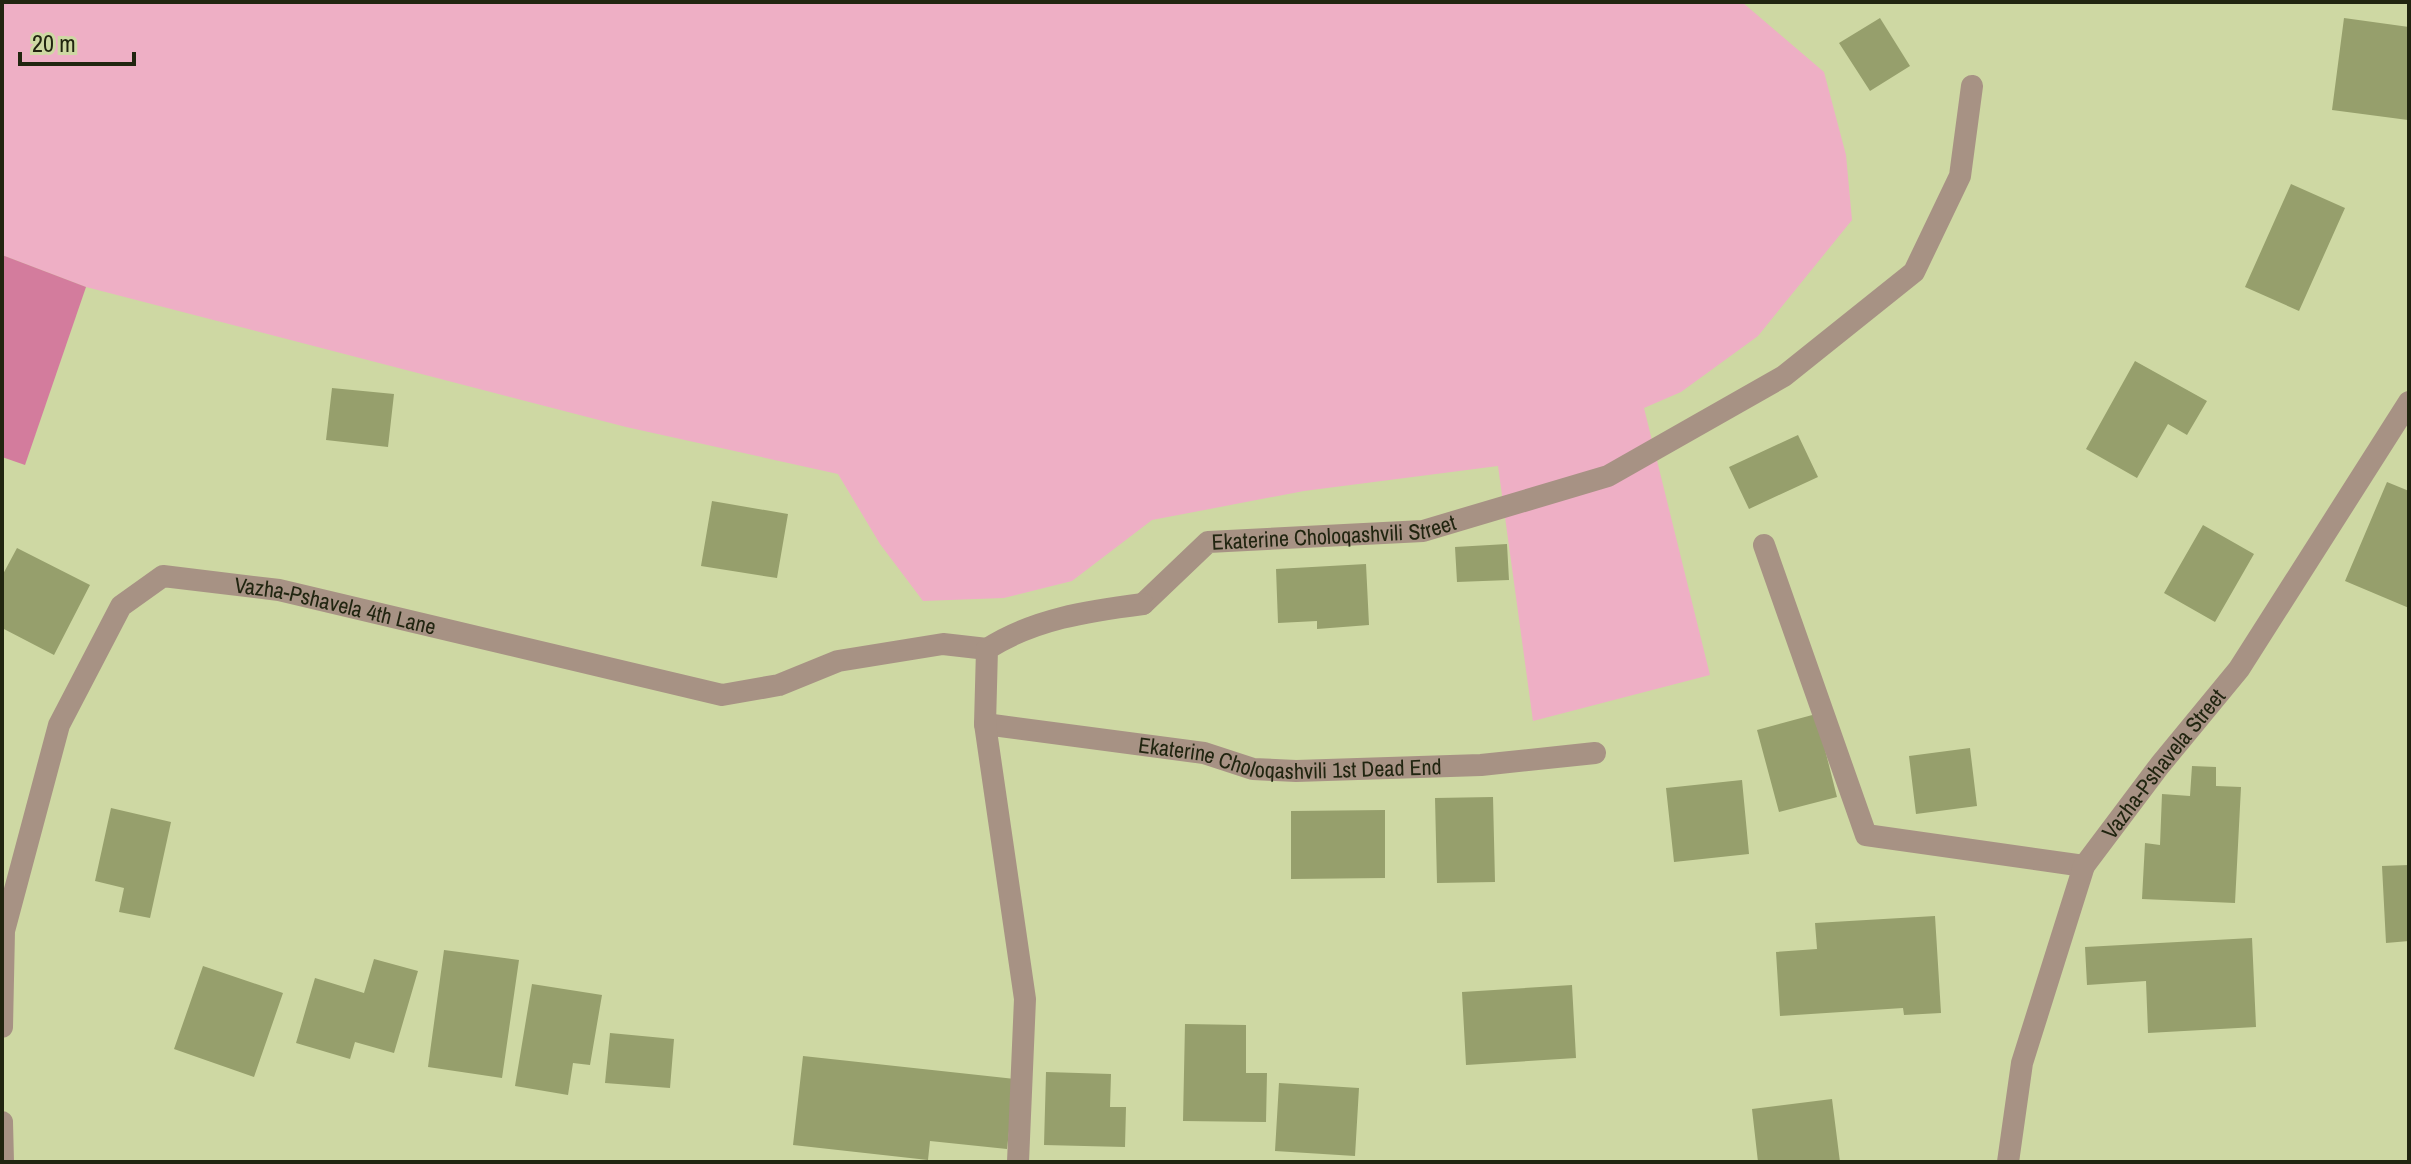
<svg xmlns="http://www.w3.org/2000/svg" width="2411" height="1164" viewBox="0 0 2411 1164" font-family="'Archivo Narrow',sans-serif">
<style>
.green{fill:#eeafc5}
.forest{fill:#d37c9d}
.building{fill:#969f6c}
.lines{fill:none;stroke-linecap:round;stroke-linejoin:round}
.service{stroke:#a79284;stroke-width:22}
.minor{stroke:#a79284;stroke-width:22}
.labels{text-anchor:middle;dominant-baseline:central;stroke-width:7;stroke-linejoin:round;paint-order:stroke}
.street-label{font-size:22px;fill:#212510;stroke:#ced8a3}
</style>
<rect width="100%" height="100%" fill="#ced8a3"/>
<!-- green -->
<path class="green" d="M 2,2 L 1742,2 L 1824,72 L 1846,155 L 1852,220 L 1758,336 L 1681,392 L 1644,408 L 1710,675 L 1533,721 L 1498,466 L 1304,491 L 1152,520 L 1072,581 L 1004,598 L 923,601 L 880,544 L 838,474 L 626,427 L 86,287 L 2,255 Z"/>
<!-- forest -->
<path class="forest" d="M 2,255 L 86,287 L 25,465 L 2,457 Z"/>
<!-- building -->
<path class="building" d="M 1880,18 L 1910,66 L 1870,91 L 1839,43 Z
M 2344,18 L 2409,27 L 2408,120 L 2332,110 Z
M 2291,184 L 2345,208 L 2299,311 L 2245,287 Z
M 2135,361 L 2207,401 L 2187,435 L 2168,424 L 2137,478 L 2086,449 Z
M 332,388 L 394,394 L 388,447 L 326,440 Z
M 1798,435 L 1818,477 L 1749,509 L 1729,467 Z
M 2387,482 L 2409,491 L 2409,608 L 2345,581 Z
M 712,501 L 788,514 L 777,578 L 701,566 Z
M 2203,525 L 2254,554 L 2215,622 L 2164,593 Z
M 1507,544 L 1509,580 L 1457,582 L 1455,547 Z
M 17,548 L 90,585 L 54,655 L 2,628 L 2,576 Z
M 1366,564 L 1369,625 L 1317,629 L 1317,621 L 1278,623 L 1276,569 Z
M 1816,714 L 1837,797 L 1779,812 L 1757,730 Z
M 1970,748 L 1977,806 L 1916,814 L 1909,756 Z
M 2192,766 L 2216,767 L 2216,786 L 2241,787 L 2235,903 L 2142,899 L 2145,843 L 2160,845 L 2162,794 L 2190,796 Z
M 1742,780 L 1749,854 L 1674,862 L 1666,788 Z
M 1493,797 L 1495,882 L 1437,883 L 1435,798 Z
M 111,808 L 171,822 L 150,918 L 119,912 L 124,888 L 95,881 Z
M 1385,810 L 1385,878 L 1291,879 L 1291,811 Z
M 2409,865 L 2409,941 L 2386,943 L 2382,866 Z
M 1935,916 L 1941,1013 L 1904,1015 L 1903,1008 L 1780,1016 L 1776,952 L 1817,949 L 1815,923 Z
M 2252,938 L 2256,1027 L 2148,1033 L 2146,981 L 2087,985 L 2085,947 Z
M 444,950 L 519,960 L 502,1078 L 428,1067 Z
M 374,959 L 418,971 L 394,1053 L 355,1042 L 350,1059 L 296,1043 L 315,978 L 364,993 Z
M 203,966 L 283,993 L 254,1077 L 174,1049 Z
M 532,984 L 602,995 L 590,1065 L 573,1063 L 568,1095 L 515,1086 Z
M 1572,985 L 1576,1058 L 1466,1065 L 1462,992 Z
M 1185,1024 L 1246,1025 L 1246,1073 L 1267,1073 L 1266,1122 L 1183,1121 Z
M 610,1033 L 674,1039 L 670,1088 L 605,1083 Z
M 803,1056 L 1015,1079 L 1007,1149 L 930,1141 L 928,1160 L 793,1145 Z
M 1046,1072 L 1111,1074 L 1110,1107 L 1126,1107 L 1125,1147 L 1044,1145 Z
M 1279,1083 L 1359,1088 L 1355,1156 L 1275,1151 Z
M 1832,1099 L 1840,1162 L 1758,1162 L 1752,1109 Z"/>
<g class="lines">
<!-- service -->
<path class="service" id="s1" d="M 1143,604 L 1208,542 L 1423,531 L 1608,476 L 1784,376 L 1914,272 L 1960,176 L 1972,86"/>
<!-- minor -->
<g class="minor">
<path d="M 1764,545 L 1866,835 L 2084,866"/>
<path id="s2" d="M 985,724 L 1204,753 L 1253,769 L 1296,771 L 1481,765 L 1595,753"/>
<path id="s3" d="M 2,1027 L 4,931 L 59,725 L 121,606 L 163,576 L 279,590 L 722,695 L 779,685 L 838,661 L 943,644 L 987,649"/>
<path d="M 2,1122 L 3,1162"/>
<path d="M 1018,1162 L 1025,999 L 985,724 L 987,649 C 1034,619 1088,611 1143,604"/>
<path id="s4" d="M 2008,1162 L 2022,1063 L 2084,866 L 2160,765 L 2239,669 L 2409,402"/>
</g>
</g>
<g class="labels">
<!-- street labels -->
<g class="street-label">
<text stroke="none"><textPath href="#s1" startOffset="216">Ekaterine Choloqashvili Street</textPath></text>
<text stroke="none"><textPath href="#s3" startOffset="670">Vazha-Pshavela 4th Lane</textPath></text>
<text stroke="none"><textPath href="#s2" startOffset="308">Ekaterine Choloqashvili 1st Dead End</textPath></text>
<text stroke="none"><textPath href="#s4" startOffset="436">Vazha-Pshavela Street</textPath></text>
</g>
</g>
<!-- border -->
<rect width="2411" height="1164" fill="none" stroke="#212510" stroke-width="8"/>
<!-- scale -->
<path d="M20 52v12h114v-12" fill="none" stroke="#212510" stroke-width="4"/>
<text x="32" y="52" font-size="24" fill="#212510" stroke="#ced8a3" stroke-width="6" paint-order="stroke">20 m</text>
</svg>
